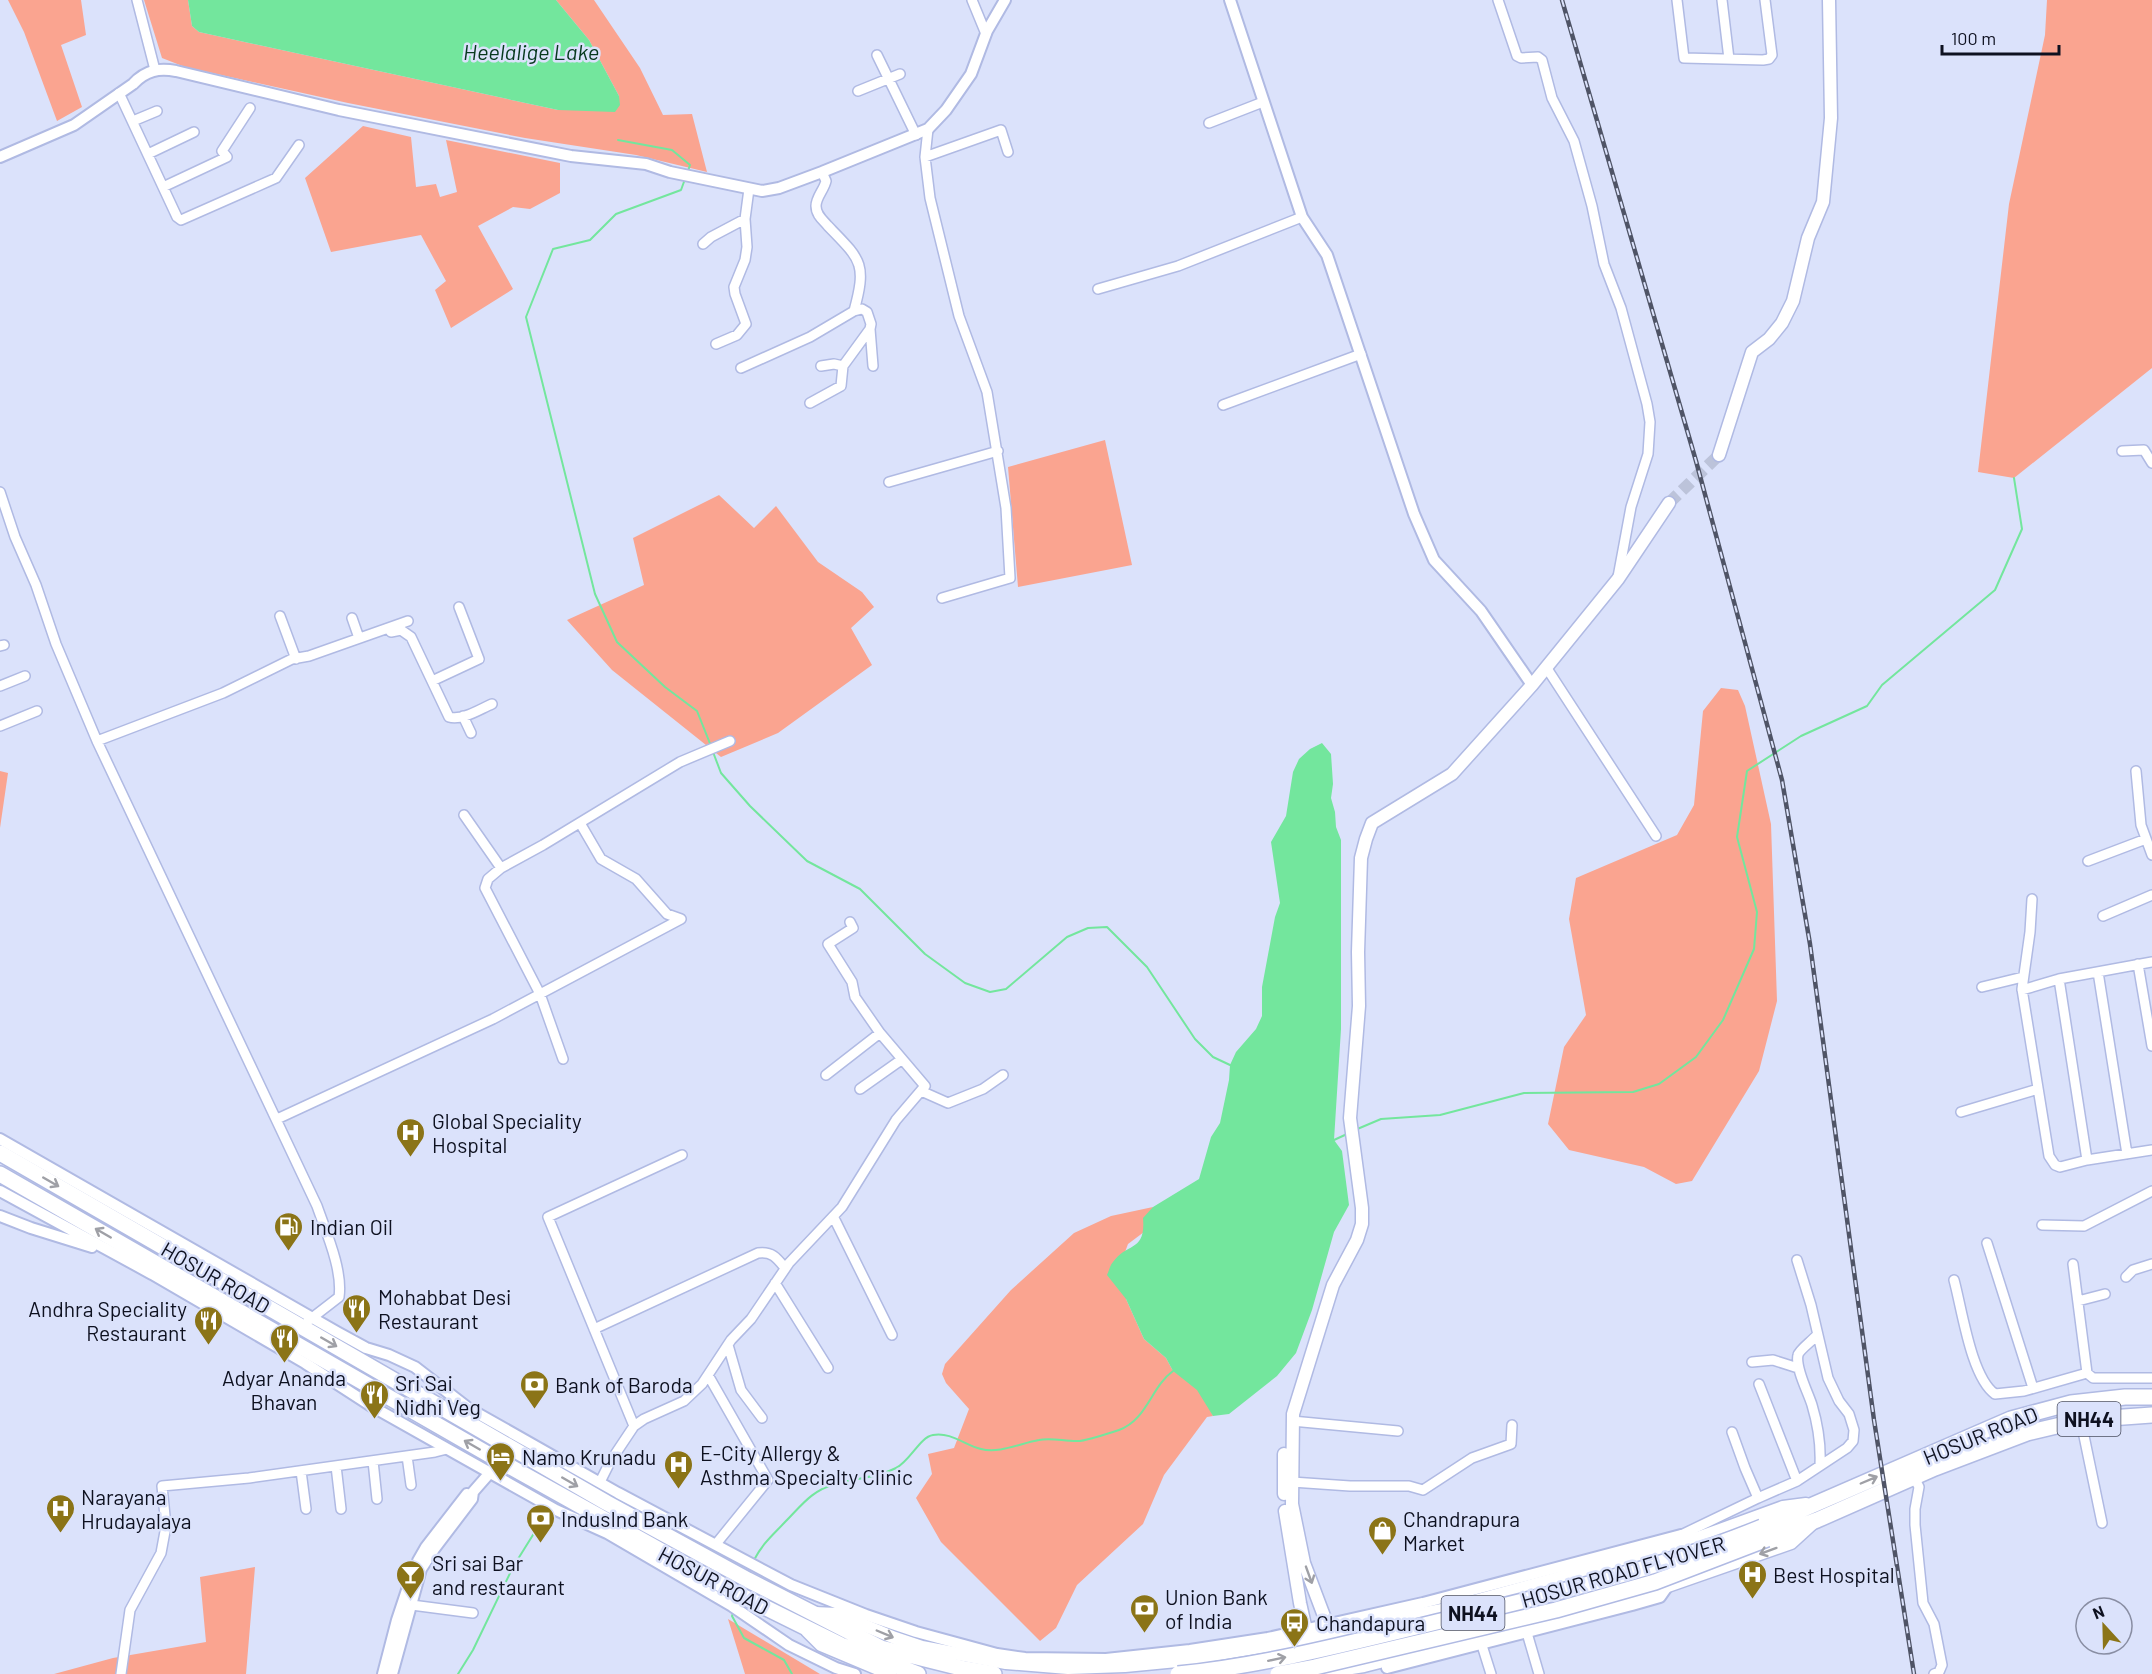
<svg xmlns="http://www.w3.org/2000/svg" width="2152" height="1674" viewBox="0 0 2152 1674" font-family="Barlow,sans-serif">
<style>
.green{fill:#faa490}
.water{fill:#73e69d}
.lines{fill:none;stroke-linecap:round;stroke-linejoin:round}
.stream{stroke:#73e69d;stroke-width:2}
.secondary-tunnel{stroke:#bcc3da;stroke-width:12;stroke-dasharray:12 6;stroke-linecap:butt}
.minor-casing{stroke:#b0bae3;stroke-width:12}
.tertiary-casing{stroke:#b0bae3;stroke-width:14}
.secondary-casing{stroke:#b0bae3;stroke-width:15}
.trunk-casing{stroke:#b0bae3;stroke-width:18}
.minor{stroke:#fff;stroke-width:9}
.tertiary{stroke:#fff;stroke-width:10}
.secondary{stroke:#fff;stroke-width:12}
.trunk{stroke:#fff;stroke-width:15}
.rail-casing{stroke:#4f5466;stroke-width:4.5}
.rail{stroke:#dbe2fb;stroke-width:2;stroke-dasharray:7;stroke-linecap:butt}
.trunk-bridge-casing{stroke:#b0bae3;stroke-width:18;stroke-linecap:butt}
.trunk-bridge{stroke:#fff;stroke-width:15}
.oneway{stroke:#9fa0a6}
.labels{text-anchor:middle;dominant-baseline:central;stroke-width:5;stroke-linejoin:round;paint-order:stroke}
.shield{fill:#dbe2fb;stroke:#4c5062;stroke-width:1.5}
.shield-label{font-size:20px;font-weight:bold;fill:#0e1120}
.poi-label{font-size:21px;fill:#0e1120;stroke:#dbe2fb;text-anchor:start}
.street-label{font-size:21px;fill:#0e1120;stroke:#dbe2fb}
.water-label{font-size:22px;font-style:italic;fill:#07391e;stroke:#dbe2fb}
</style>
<rect width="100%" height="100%" fill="#dbe2fb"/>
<!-- green -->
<path class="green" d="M 8,0 L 81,0 L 86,35 L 61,45 L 82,107 L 57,121 L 24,32 Z
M 144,0 L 188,0 L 192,26 L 199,32 L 558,110 L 619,96 L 589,40 L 556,0 L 594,0 L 640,68 L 663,115 L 692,114 L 707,172 L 636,155 L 525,138 L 348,103 L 185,67 L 162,58 Z
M 2047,0 L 2152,0 L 2152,368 L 2014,478 L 1978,472 L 2009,204 L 2045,35 Z
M 363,126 L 411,137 L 416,187 L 436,184 L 440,197 L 457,192 L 446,140 L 560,163 L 560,193 L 530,209 L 513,207 L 478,226 L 513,289 L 451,328 L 435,290 L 446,281 L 421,235 L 331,252 L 305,178 Z
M 1105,440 L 1132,565 L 1018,587 L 1008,467 Z
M 719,495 L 754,528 L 776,506 L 818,562 L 862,592 L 874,607 L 851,628 L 872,665 L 778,733 L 721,757 L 612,670 L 567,620 L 644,585 L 633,538 Z
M 1721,688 L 1738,690 L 1745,706 L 1771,824 L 1777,1001 L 1759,1071 L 1692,1181 L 1676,1184 L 1644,1167 L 1569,1150 L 1548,1124 L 1564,1047 L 1586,1015 L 1569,919 L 1576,878 L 1677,835 L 1694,805 L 1703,711 Z
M 0,771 L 8,773 L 0,828 Z
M 1153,1207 L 1144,1232 L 1128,1244 L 1125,1252 L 1126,1299 L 1144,1339 L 1166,1358 L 1173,1371 L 1200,1387 L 1213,1416 L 1207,1417 L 1164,1475 L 1143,1524 L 1077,1585 L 1056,1628 L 1040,1641 L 941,1542 L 916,1498 L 932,1474 L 928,1454 L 954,1448 L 969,1409 L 946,1383 L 942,1374 L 945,1364 L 1011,1290 L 1074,1233 L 1111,1216 Z
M 255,1567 L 246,1674 L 54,1674 L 113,1658 L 206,1642 L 200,1577 Z
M 728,1619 L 820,1674 L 745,1674 Z"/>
<!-- water -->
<path class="water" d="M 188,0 L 556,0 L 589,40 L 619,96 L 620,105 L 615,112 L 558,110 L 199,32 L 192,26 Z
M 1322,743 L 1331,754 L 1333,784 L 1331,798 L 1335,812 L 1336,827 L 1341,840 L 1341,1029 L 1334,1140 L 1342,1151 L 1349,1205 L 1334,1232 L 1312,1310 L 1296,1353 L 1277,1376 L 1229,1414 L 1213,1416 L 1197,1390 L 1173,1371 L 1166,1358 L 1144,1339 L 1126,1299 L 1107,1275 C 1109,1271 1110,1265 1113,1262 C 1127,1242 1146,1252 1143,1218 L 1153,1207 L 1199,1179 L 1211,1137 L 1220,1123 L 1229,1080 L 1230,1065 L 1236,1052 L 1256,1029 L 1262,1016 L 1262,987 L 1275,917 L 1280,903 L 1271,842 L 1286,816 L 1293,772 L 1299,759 L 1310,749 Z"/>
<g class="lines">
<!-- stream -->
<path class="stream" d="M 618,140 L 672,150 L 690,165 L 688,171
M 685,179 L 681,190 L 616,214 L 590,240 L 553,249 L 526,317 L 595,594 L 617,642 L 665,687 L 697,711 L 711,746
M 713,752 L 721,773 L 750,806 L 807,861 L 860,889 L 925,954 L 965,983 L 990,992 L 1006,989 L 1067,937 L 1088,928 L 1107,927 L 1147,967 L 1195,1039 L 1213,1057 L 1230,1065
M 1355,1130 L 1381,1119 L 1440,1115 L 1524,1093 L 1633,1092 L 1659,1084 L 1696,1057 L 1723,1020 L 1754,949 L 1757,912 L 1737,837 L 1747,771 L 1801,736 L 1867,706 L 1882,685 L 1995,590 L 2022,529 L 2014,478
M 1334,1140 L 1347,1134
M 754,1560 C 763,1543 772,1536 785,1522 C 802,1505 811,1491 835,1484 C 856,1478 877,1478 896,1468 C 910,1461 920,1437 933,1435 C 952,1432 964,1445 981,1449 C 999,1454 1021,1443 1039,1440 C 1052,1437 1066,1442 1080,1441 C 1092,1439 1107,1434 1119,1430 C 1147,1420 1151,1387 1173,1371
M 733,1613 L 732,1616 L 744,1638 L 784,1660 L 792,1674
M 458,1674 L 473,1650 L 513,1567 L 546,1514"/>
<!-- secondary-tunnel -->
<path class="secondary-tunnel" d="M 1669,503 L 1719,455"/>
<defs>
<path id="minor" d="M 137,0 L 155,70
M 972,0 L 986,34
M 1498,0 L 1517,56 L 1521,58 L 1538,57 L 1542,60 L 1552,98 L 1574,141 L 1592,206 L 1604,264 L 1621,308 L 1647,404 L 1650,422 L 1648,454 L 1631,507 L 1618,577
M 1677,0 L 1684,58 L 1763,60 L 1769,59 L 1772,55 L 1765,0
M 1722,0 L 1729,59
M 877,55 L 916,135
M 858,91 L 900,74
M 119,93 L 177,217 L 181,220 L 276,178 L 299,145
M 133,121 L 157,111
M 1209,123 L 1263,102
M 928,129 L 925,157 L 930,198 L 959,316 L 987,392 L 1006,508 L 1010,578 L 942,598
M 148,154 L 194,132
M 925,157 L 1001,130 L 1008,152
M 163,187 L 227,157 L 222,151 L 250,108
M 703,244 L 711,237 L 745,219
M 1098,289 L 1178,266 L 1302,217
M 870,329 L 873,366
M 716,344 L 737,335 L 746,324 L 735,294 L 734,287 L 745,260 L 747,247 L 745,219 L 749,189
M 821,366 L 834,364 L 843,366
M 741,368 L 810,337 L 854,311 C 867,263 861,260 828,226 C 823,220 816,215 816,206 C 816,197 824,190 826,181 L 822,172
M 810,403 L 841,386 L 843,366 L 870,329 L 871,324 L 867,312 L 862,309 L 854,311
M 1223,405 L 1361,354
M 2122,451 L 2144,450 L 2152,463
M 889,482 L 998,451
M 0,492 L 15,537 L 36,585 L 56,644 L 97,741 L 317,1206 C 326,1232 343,1270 339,1297 L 308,1321
M 280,616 L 296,659
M 352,618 L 359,638
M 391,632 L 401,630 L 411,637 L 449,717 C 462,721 480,709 492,704
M 0,646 L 4,645
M 1546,667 L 1656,836
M 432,681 L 479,659 L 459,607
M 0,686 L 25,676
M 463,716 L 471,733
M 0,726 L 37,711
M 97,741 L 223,693 L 292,659 L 309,656 L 408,621
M 2136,771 L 2141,825 L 2152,855
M 464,815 L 501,868
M 580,823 L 601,859 L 636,879 L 667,914 L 681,919
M 2088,861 L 2146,839
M 2032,899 L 2030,932 L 2022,989 L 2049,1156 L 2055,1165 L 2060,1167 L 2087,1160 L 2152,1150
M 2103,916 L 2152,895
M 850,922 L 853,928 L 828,944 L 852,982 L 855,997 L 880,1033
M 2138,964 L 2152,1046
M 2098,972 L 2127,1154
M 2059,979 L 2087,1160
M 1982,987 L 2023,977
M 2022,990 L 2059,979 L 2152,962
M 563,1059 L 540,994 L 485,888 L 488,879 L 501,868 L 543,845 L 680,762 L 730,741
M 860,1089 L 901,1060
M 921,1091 L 948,1103 L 983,1089 L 1003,1075
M 1961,1112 L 2038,1089
M 277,1119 L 493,1019 L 681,919
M 834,1218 L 892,1335
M 2042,1225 L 2084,1226 L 2152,1191
M 1987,1243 L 2033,1388
M 2073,1264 L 2087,1373 L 2093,1378 L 2152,1378
M 2126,1277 L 2133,1270 L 2152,1264
M 1954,1280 C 1962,1309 1971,1377 1995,1394 L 2024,1391 L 2087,1373
M 775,1283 L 828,1368
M 2078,1301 L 2105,1294
M 594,1329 L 758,1253 C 772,1251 777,1258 785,1268
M 1817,1335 C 1812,1341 1799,1350 1798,1355 C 1795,1368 1808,1392 1812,1405 C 1818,1425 1821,1444 1820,1465
M 728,1345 L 741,1390 L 762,1418
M 1752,1362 L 1773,1360 L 1798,1368
M 708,1375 L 768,1480 L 716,1544
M 1292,1421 L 1398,1431
M 634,1426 L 548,1217 L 682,1155
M 2084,1436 L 2102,1523
M 407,1456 L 411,1485
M 373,1461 L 377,1499
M 336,1466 L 341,1509
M 301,1471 L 306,1509
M 1914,1477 L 1919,1487 L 1915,1509 L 1915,1525 L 1923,1603 L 1934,1624 L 1942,1665 L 1939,1672 L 1934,1674
M 1797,1481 L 1847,1448 L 1853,1441 L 1854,1430 L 1849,1414 L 1839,1401 L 1828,1378 L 1811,1305 L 1797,1260
M 600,1482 L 610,1462 L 634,1426 L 644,1419 L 684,1401 L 702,1384 L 731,1340 L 751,1319 L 789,1263 L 842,1207 L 896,1120 L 925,1086 L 880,1033 L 826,1075
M 1292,1482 L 1350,1486 L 1409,1486 L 1423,1490 L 1472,1458 L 1511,1444 L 1512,1425
M 1758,1498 L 1797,1481 L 1759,1384
M 1681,1535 L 1758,1498 L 1745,1468 L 1732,1432
M 404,1604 L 473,1613
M 1527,1633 L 1539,1674
M 1480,1639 L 1491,1674
M 121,1674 L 130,1610 L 161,1553 L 166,1526 L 162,1486 L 249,1478 L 435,1452 L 447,1449"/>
<path id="tertiary" d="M 1230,0 L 1302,217 L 1327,255 L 1414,514 L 1434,560 L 1481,611 L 1532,685
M 0,157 L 74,125 L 133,84 C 146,70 159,68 176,71 L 339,110 L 571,156 L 646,164 L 670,172 L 762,191 L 779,188 L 822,172 L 928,129 L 946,110 L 971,74 L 987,31 L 1005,0
M 0,1139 L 337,1332 L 366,1348 L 389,1355 L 415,1367 L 468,1408 L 618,1493 L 791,1585 L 866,1615 L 916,1632 L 997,1654 L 1025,1658 L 1106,1659 L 1190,1650 L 1268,1638 L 1423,1603 L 1681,1535 L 1698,1538
M 0,1191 L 152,1274 L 305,1363 L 373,1407 L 556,1510 L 607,1533 L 732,1606 L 789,1645 L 836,1668 L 855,1674
M 0,1216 L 31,1228 L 92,1247
M 418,1561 L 426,1547 L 467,1494
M 1387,1668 L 1632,1605 L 1660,1597 L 1667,1587
M 383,1674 L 397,1620 L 412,1575
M 392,1674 L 421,1569 L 434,1549 L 472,1499 L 473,1492 L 494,1468"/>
<path id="secondary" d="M 1719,455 L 1752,352 L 1769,339 L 1782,323 L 1793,301 L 1808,238 L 1823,202 L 1831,118 L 1829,0
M 1284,1494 L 1284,1454
M 1285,1511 L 1300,1603 L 1308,1639 L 1312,1644
M 814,1613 L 837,1614 L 895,1638 L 922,1647 L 1006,1663 L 1068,1668 L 1125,1666 L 1177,1661 L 1334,1635 L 1385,1621 L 1442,1610 L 1649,1553 L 1698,1538 L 1783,1507 L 1806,1504
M 807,1631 L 821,1645 L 890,1674
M 1336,1634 L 1324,1616 L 1304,1563 L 1292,1504 L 1293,1414 L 1333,1285 L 1357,1240 L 1362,1224 L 1362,1208 L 1350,1118 L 1359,1006 L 1358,952 L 1361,858 L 1366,839 L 1372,823 L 1452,774 L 1532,685 L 1618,579 L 1669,503
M 1315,1674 L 1364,1666 L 1642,1595 L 1791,1543 L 1813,1523"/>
<path id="trunk" d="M 0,1153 L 607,1503 L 748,1580 L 881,1648 L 965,1669 L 994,1674
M 0,1174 L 500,1461 L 742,1596 L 841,1645 L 918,1674
M 1762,1527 L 2011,1419 L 2071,1403 L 2125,1397 L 2152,1397
M 1767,1539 L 1817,1520 L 1935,1468 L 2027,1433 L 2082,1420 L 2152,1415"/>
</defs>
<!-- minor casing -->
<use href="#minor" class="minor-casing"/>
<!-- tertiary casing -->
<use href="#tertiary" class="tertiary-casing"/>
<!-- secondary casing -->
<use href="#secondary" class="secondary-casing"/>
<!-- trunk casing -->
<use href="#trunk" class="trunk-casing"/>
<!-- minor -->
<use href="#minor" class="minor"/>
<!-- tertiary -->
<use href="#tertiary" class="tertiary"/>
<!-- secondary -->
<use href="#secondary" class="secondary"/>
<!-- trunk -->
<use href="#trunk" class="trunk"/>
<defs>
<path id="rail" d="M 1562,0 L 1696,461 L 1782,780 L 1810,944 L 1874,1420 L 1914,1674"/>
</defs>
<!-- rail casing -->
<use href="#rail" class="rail-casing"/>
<!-- rail -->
<use href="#rail" class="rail"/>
<defs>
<path id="trunk-bridge" d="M 1178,1674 C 1268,1665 1357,1641 1445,1620 C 1552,1594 1659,1569 1762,1527
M 1278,1674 L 1315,1667 L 1556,1610 L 1655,1582 L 1767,1539"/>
</defs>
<!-- trunk-bridge casing -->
<use href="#trunk-bridge" class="trunk-bridge-casing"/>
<!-- trunk-bridge -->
<use href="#trunk-bridge" class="trunk-bridge"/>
</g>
<!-- one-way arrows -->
<defs><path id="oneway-shaft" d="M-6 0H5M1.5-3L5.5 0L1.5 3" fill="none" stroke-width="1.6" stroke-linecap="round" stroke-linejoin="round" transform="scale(1.5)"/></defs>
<g class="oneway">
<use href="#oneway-shaft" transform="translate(51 1182) rotate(30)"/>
<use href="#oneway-shaft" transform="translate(103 1233) rotate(-150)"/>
<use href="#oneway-shaft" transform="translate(329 1342) rotate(30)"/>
<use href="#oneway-shaft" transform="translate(472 1445) rotate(-150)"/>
<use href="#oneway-shaft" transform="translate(1869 1480) rotate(-23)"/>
<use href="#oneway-shaft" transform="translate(570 1482) rotate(30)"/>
<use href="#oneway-shaft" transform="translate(1768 1551) rotate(160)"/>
<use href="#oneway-shaft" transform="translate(1309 1575) rotate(70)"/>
<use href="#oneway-shaft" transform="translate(885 1634) rotate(23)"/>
<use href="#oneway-shaft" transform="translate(1277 1659) rotate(-12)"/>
</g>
<!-- icons -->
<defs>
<symbol id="hospital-pin" viewBox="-11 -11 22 30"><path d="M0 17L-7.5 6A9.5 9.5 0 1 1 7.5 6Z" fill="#8b7417" stroke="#dbe2fb"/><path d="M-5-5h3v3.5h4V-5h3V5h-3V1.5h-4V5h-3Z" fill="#fff"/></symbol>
<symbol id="fuel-pin" viewBox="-11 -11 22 30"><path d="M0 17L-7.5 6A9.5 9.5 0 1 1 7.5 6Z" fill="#8b7417" stroke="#dbe2fb"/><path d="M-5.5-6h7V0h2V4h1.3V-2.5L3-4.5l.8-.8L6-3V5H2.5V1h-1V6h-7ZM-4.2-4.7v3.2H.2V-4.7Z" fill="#fff"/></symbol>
<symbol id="restaurant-pin" viewBox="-11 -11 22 30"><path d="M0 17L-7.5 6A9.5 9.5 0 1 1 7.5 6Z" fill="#8b7417" stroke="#dbe2fb"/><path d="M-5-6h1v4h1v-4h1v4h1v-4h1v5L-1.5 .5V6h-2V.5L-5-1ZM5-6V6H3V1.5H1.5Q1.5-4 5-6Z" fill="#fff"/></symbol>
<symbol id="bank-pin" viewBox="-11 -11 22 30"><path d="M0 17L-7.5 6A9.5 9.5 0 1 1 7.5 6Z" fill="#8b7417" stroke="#dbe2fb"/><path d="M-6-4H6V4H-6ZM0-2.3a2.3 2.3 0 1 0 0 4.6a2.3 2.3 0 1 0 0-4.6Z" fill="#fff"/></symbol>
<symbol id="hotel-pin" viewBox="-11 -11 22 30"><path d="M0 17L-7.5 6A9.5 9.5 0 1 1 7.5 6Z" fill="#8b7417" stroke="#dbe2fb"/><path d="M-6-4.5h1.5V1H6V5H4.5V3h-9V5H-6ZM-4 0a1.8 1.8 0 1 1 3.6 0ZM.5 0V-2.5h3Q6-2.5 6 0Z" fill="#fff"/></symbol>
<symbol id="shop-pin" viewBox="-11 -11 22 30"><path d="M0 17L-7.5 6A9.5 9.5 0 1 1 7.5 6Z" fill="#8b7417" stroke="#dbe2fb"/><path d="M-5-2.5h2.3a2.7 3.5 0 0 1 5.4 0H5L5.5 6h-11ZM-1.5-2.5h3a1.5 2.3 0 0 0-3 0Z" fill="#fff"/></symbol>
<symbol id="bar-pin" viewBox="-11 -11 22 30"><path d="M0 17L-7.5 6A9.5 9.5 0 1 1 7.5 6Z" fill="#8b7417" stroke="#dbe2fb"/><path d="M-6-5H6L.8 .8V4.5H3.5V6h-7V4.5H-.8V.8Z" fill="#fff"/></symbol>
<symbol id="bus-pin" viewBox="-11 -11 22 30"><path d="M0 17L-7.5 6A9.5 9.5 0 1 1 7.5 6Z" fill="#8b7417" stroke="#dbe2fb"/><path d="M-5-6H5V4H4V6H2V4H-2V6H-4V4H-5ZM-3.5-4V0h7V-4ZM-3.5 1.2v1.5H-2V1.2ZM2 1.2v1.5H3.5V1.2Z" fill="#fff"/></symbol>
</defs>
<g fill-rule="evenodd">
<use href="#hospital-pin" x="394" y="1116" width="33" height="45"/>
<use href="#fuel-pin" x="272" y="1210" width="33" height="45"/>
<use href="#restaurant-pin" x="340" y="1292" width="33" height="45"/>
<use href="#restaurant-pin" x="192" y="1304" width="33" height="45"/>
<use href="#restaurant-pin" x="268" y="1322" width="33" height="45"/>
<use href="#bank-pin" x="518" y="1368" width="33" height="45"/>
<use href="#restaurant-pin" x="358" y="1378" width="33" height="45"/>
<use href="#hotel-pin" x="484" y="1440" width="33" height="45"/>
<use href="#hospital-pin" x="662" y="1448" width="33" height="45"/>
<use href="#hospital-pin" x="44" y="1492" width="33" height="45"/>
<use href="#bank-pin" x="524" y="1502" width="33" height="45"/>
<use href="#shop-pin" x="1366" y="1514" width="33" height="45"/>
<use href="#bar-pin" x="394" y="1558" width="33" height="45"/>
<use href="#hospital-pin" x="1736" y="1558" width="33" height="45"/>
<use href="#bank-pin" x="1128" y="1592" width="33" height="45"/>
<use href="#bus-pin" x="1278" y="1606" width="33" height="45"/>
</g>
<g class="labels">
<!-- shield labels -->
<g class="shield">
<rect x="2057.5" y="1402" width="63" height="34" rx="4.5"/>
<rect x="1441.5" y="1596" width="63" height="34" rx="4.5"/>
</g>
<g class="shield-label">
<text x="2089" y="1419">NH44</text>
<text x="1473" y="1613">NH44</text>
</g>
<!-- poi labels -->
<g class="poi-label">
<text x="432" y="1120">Global Speciality<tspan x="432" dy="24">Hospital</tspan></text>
<text x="310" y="1226">Indian Oil</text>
<text x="378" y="1296">Mohabbat Desi<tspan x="378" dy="24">Restaurant</tspan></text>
<text x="187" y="1308" text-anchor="end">Andhra Speciality<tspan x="187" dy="24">Restaurant</tspan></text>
<text x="284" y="1377" text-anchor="middle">Adyar Ananda<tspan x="284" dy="24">Bhavan</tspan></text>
<text x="395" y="1382">Sri Sai<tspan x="395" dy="24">Nidhi Veg</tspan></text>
<text x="555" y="1384">Bank of Baroda</text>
<text x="700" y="1452">E-City Allergy &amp;<tspan x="700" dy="24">Asthma Specialty Clinic</tspan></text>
<text x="522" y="1456">Namo Krunadu</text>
<text x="81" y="1496">Narayana<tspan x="81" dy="24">Hrudayalaya</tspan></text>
<text x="561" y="1518">IndusInd Bank</text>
<text x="1403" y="1518">Chandrapura<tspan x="1403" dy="24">Market</tspan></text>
<text x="432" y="1562">Sri sai Bar<tspan x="432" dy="24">and restaurant</tspan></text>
<text x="1773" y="1574">Best Hospital</text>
<text x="1165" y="1596">Union Bank<tspan x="1165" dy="24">of India</tspan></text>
<text x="1316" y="1622">Chandapura</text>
</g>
<!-- street labels -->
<g class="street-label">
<text transform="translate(216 1277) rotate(30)">HOSUR ROAD</text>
<text transform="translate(1980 1435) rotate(-22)">HOSUR ROAD</text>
<text transform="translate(1623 1571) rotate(-16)">HOSUR ROAD FLYOVER</text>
<text transform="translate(714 1580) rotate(28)">HOSUR ROAD</text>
</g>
<!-- water labels -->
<g class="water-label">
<text x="531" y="51">Heelalige Lake</text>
</g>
</g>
<!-- north arrow -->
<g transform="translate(2104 1626) rotate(338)"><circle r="28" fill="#dbe2fb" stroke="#898ea3" stroke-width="1.5"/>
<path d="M0-4.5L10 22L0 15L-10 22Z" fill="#8b7417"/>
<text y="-9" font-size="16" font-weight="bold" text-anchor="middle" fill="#0e1120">N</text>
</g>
<!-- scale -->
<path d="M1942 45v9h117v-9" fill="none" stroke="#0e1120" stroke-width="3"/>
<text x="1951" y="45" font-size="18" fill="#0e1120" stroke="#dbe2fb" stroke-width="4.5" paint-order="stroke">100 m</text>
</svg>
